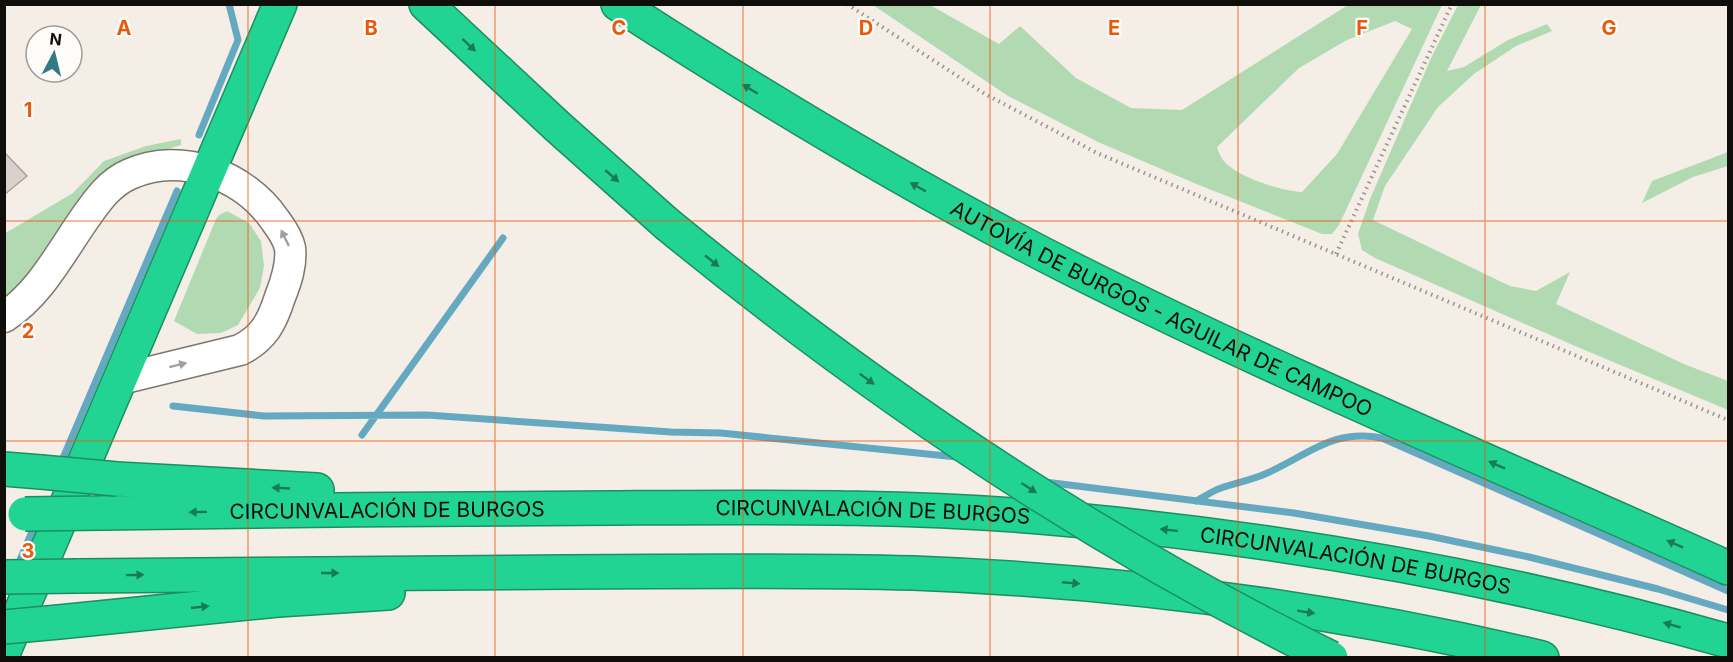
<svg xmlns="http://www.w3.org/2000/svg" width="1733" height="662" viewBox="0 0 1733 662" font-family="Inter,sans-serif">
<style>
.green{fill:#b2dab2;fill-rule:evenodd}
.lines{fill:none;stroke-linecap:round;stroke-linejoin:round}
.stream{stroke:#64a9c0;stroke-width:7}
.building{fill:#dbd1cc;stroke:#aaa19c;stroke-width:1.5}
.minor-casing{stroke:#7d7770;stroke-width:33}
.highway-casing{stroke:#1b8f63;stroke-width:36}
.path{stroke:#98938d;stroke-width:4;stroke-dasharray:1.5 4.5;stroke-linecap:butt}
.minor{stroke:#fff;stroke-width:30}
.highway{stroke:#21d493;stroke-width:33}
.highway-bridge-casing{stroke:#1b8f63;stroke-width:36;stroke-linecap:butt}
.highway-bridge{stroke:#21d493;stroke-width:33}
.oneway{fill:#197b56}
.oneway2{fill:#9f9f9d}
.grid{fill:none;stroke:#e8590c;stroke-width:1.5;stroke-opacity:0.55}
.labels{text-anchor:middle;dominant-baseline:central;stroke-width:4.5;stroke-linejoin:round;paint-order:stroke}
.street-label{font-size:21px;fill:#100e0b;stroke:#fefcf8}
.grid-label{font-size:20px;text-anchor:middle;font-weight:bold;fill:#e8590c;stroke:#fefcf8;stroke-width:4.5;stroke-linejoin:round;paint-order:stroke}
</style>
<rect width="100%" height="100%" fill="#f4eee6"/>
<!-- green -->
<path class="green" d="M 873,5 L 930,5 L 999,44 L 1020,26 L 1076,78 L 1131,108 L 1182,110 L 1348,5 L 1442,5 L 1339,225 L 1332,234 L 1322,234 L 1194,183 L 1098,142 L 1008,96 ZM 1395,21 L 1412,29 L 1337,154 L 1302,192 C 1282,191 1236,177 1223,160 C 1220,156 1218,151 1217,147 L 1299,68 L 1347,40 Z
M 1458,5 L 1481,5 L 1447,71 L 1464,67 L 1508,40 L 1547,24 L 1552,31 L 1516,46 L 1474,74 L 1438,107 L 1385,186 L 1373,220 L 1510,286 L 1536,291 L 1570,272 L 1556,304 L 1684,364 L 1728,381 L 1728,410 L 1575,346 L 1375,258 L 1362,250 L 1358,234 L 1370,199 L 1432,56 Z
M 181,139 L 181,145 L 132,159 L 110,169 L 92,183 L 15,292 L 5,300 L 4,234 L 73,193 L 104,161 L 146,146 Z
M 1728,152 L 1728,166 L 1693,177 L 1642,203 L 1652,181 Z
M 227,211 L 249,223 L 261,241 L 264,266 L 260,288 L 238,325 L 221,333 L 197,334 L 174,321 L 216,219 L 219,215 Z"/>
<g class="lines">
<!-- stream -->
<path class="stream" d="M 199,135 L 238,40 L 229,4
M 173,406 L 264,416 L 427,415 L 671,432 L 721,433 L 957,457
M 362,435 L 503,238
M 60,465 L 177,191
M 1045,482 L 1294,513 L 1429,536 L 1529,557 L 1658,589 L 1728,610
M 1196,501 C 1204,497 1212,491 1221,488 C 1236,483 1251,480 1265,474 C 1307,456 1332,428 1382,438 L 1728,591
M 17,567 L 36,522"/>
</g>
<!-- building -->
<path class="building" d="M 4,152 L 27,176 L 4,195 Z"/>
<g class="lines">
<defs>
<path id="minor" d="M 4,317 C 40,294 61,252 85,218 C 97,201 109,183 130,174 C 181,151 244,175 275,220 C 281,228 288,238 290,248 C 292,265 286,282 280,297 C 272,322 264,338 240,350 L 121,379"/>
<g id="highway">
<path d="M 426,4 L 558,127 L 667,224"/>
<path id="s1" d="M 618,4 C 768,101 919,192 1078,272 C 1291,379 1511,470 1728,568"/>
<path d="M 4,469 L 41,472"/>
<path d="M 117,479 L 317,490"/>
<path id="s2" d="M 102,513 C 272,510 443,509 613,508 C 766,507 921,505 1074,520 C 1297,541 1513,580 1728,641"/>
<path d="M 77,576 C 239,574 402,572 565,572 C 681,571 797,570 913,573 C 1124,581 1336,609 1542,658"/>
<path d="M 59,622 L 278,600 L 388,593"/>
<path d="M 4,651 L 280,4"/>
</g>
</defs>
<!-- minor casing -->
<use href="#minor" class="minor-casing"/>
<!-- highway casing -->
<use href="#highway" class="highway-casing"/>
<!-- path -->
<path class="path" d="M 847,4 L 985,94 L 1097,153 L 1728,420
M 1336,254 L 1452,4"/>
<!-- minor -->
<use href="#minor" class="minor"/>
<!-- highway -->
<use href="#highway" class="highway"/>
<defs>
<path id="highway-bridge" d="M 667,224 C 872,392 1092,541 1331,658
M 41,472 L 117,479
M 25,514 L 102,513
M 4,577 L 77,576
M 4,627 L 59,622"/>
</defs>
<!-- highway-bridge casing -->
<use href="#highway-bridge" class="highway-bridge-casing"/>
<!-- highway-bridge -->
<use href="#highway-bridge" class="highway-bridge"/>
</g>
<!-- one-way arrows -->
<defs><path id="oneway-solid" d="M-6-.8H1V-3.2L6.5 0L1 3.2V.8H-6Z" transform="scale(1.5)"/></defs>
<g class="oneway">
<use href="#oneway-solid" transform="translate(469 45) rotate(43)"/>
<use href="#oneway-solid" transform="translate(750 89) rotate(-149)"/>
<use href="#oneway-solid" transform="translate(612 176) rotate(41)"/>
<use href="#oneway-solid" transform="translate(918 187) rotate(-151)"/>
<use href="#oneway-solid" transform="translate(712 261) rotate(39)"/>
<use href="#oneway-solid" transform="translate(867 379) rotate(36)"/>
<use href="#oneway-solid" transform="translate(1497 465) rotate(-156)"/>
<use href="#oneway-solid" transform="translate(281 488) rotate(-177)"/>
<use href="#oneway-solid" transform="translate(1029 488) rotate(33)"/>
<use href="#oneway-solid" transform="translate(198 512) rotate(179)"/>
<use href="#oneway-solid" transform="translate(1169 530) rotate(-174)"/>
<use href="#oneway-solid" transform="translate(1675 544) rotate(-156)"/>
<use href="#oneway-solid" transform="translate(330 573)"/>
<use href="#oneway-solid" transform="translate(135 575) rotate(-1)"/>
<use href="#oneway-solid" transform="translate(1071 583) rotate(5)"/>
<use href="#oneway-solid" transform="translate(200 607) rotate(-6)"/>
<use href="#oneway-solid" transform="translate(1306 612) rotate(9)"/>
<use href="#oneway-solid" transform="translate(1672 625) rotate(-164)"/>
</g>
<g class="oneway2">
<use href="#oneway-solid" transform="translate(285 238) rotate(-116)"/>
<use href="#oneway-solid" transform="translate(178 365) rotate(-14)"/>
</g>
<!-- grid -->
<path class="grid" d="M 248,4 L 248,658M 495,4 L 495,658M 743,4 L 743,658M 990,4 L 990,658M 1238,4 L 1238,658M 1485,4 L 1485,658M 4,221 L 1728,221M 4,441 L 1728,441"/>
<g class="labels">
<!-- street labels -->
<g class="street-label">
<text stroke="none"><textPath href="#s1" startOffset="624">AUTOVÍA DE BURGOS - AGUILAR DE CAMPOO</textPath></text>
<text stroke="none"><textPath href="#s2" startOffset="285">CIRCUNVALACIÓN DE BURGOS</textPath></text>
<text stroke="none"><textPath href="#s2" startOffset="771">CIRCUNVALACIÓN DE BURGOS</textPath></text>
<text stroke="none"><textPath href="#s2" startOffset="1257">CIRCUNVALACIÓN DE BURGOS</textPath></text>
</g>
</g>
<g class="grid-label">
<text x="124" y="35">A</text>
<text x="371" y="35">B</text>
<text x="619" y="35">C</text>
<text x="866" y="35">D</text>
<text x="1114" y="35">E</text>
<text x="1362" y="35">F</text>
<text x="1609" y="35">G</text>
<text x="28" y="117">1</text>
<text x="28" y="338">2</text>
<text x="28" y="558">3</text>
</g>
<!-- border -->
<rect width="1733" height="662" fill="none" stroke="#100e0b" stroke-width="12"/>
<!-- north arrow -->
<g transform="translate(54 54) rotate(7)"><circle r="28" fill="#fefcf8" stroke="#9f9d99" stroke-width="1.5"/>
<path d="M0-4.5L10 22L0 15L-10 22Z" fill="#327a83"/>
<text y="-9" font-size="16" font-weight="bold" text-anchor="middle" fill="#100e0b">N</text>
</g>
</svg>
